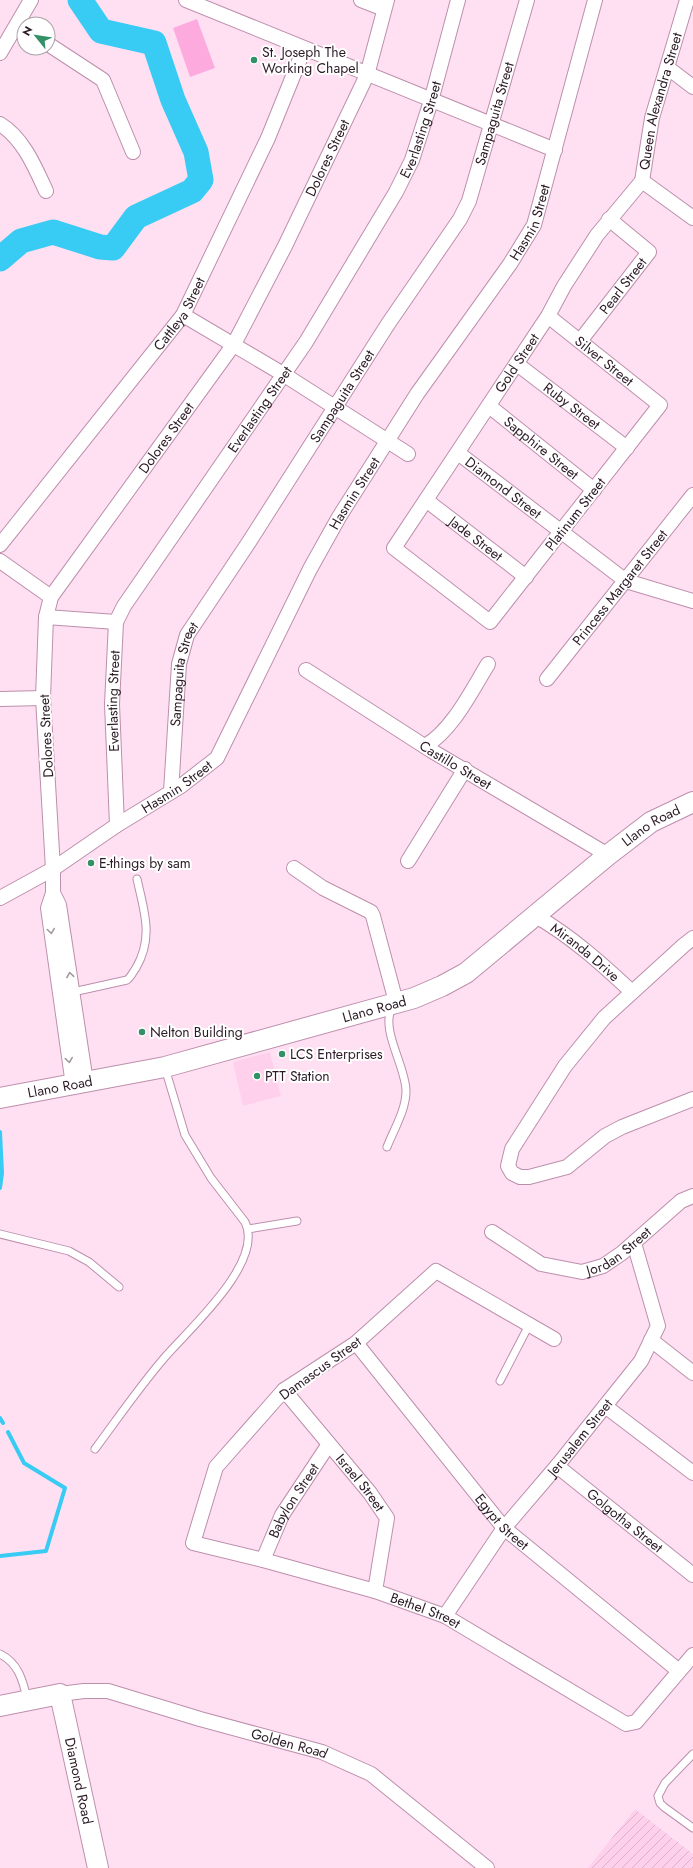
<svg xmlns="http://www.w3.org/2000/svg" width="693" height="1868" viewBox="0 0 693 1868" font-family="Jost,sans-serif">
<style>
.built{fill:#fed0ec}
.industrial{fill:url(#industrial-furrows)}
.garden{fill:#fdabdf}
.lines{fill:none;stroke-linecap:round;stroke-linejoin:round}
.stream{stroke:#38cbf3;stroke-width:4}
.river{stroke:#38cbf3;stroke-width:25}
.service-casing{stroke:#bd8fac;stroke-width:9}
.minor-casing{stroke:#bd8fac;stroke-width:16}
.secondary-casing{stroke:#bd8fac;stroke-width:22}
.service{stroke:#fff;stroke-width:7}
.minor{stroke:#fff;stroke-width:14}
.secondary{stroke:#fff;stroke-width:20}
.oneway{stroke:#a0989d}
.poi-dot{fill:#339067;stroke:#fff;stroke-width:1.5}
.labels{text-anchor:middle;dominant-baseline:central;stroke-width:4;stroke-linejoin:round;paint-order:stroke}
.poi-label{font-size:14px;fill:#2b1a25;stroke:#fff;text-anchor:start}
.street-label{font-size:14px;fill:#2b1a25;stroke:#fff}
</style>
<defs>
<pattern id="industrial-furrows" width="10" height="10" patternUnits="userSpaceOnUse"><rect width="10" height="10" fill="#fed0ec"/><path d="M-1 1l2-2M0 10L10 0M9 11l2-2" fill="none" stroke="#dab2ca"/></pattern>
</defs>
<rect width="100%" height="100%" fill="#ffe0f3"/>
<!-- built -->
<path class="built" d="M 270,1052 L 281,1096 L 243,1106 L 233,1062 Z"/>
<!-- industrial -->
<path class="industrial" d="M 635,1809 L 693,1854 L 693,1868 L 588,1868 Z"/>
<!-- garden -->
<path class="garden" d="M 197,19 L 215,68 L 190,77 L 173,28 Z"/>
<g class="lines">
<!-- stream -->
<path class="stream" d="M 0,1132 L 2,1173 L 0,1188
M 0,1418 L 3,1423
M 0,1556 L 46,1551 L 65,1488 L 24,1463 L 8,1432"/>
<!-- river -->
<path class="river" d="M 0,259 L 21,241 L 53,232 L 100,247 L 113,248 L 136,217 L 192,191 L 201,180 L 196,152 L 173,100 L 154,43 L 101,31 L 80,0"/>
<defs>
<path id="service" d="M 73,992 L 127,980 C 131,977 133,972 136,968 C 154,937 144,911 137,879
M 387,1147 C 394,1129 406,1110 406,1091 C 406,1067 380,1029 392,1008
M 248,1229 L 297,1221
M 0,1234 L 69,1251 L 89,1262 L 119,1287
M 500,1381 L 529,1325
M 95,1449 C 118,1418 140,1386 165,1357 C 189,1329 265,1262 245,1222 L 211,1178 L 185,1135 L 165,1068
M 0,1654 C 18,1663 23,1680 27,1699
M 693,1754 L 665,1783 L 658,1796 L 660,1803 L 664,1807 L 693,1828"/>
<g id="minor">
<path d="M 186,0 L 555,150"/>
<path d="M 361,0 L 384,9"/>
<path d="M 48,44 L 103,80 L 133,152"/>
<path d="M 0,53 L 31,0"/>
<path d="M 668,68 L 693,87"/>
<path d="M 0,124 C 23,138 35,167 46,191"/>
<path id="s1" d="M 642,181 L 652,118 L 687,0"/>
<path d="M 642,181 L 693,218"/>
<path d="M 183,315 L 283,374 L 408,454"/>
<path id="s2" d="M 548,316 L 660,405 L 490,622 L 394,548 L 548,316 L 564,286 L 597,235 L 642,181"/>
<path id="s3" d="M 580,341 L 649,252 L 609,219"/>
<path id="s4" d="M 517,364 L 627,448"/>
<path id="s5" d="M 489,406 L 594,490"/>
<path id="s6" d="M 458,453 L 626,581 L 693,601"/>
<path id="s7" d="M 426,500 L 526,577"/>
<path id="s8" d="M 0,545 L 183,315 L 268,138 L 304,49"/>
<path d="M 0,561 L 51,597"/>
<path d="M 46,617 L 116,622"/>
<path id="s9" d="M 306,670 L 432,751 L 608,855"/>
<path id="s10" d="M 547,679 L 693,495"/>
<path d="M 0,699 L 43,698"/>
<path d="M 425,746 C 452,731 472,690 488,664"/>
<path id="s11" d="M 171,792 L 179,664 L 187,635 L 249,542 L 388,324 L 460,219 L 469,201 L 527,0"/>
<path id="s12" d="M 117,825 L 112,704 L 116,622 L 124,606 L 306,342 L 396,192 L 412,160 L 431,101 L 458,0"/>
<path d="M 408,861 L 465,769"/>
<path d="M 294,868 L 323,888 L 371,912 L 373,916 L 396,1002"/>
<path d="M 53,893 L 59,905 L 86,1082"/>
<path id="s13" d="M 0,898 L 53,869 L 117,825 L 181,786 L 217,758 L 310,569 L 339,517 L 417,394 L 510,264 L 534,225 L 595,0"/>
<path id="s14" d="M 536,916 C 572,937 602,964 632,992"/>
<path d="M 693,938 L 684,945 L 604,1018 L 565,1066 L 512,1149 L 508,1166 L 512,1173 L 520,1177 L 529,1177 L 567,1167 L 605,1136 L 622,1127 L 693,1099"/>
<path id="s15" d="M 73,1085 L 48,908 L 53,893 L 53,869 L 43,698 L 46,617 L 51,597 L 234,344 L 285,246 L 367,75 L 387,0"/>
<path id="s16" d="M 492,1232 L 541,1264 L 582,1272 L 603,1266 L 622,1253 L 681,1201 L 693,1196"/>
<path id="s17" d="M 554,1339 L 436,1271 L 356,1343 L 284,1390 L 216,1467 L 193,1543 L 263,1560 L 375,1591 L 445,1616 L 626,1724 L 636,1722 L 693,1655"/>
<path d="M 651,1340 L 693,1373"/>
<path id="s18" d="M 356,1343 L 504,1528 L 679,1671"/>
<path id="s19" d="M 284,1390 L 370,1493 L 387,1518 L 375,1591"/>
<path d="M 605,1406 L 693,1473"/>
<path id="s20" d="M 557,1466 L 693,1575"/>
<path id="s21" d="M 263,1560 L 282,1515 L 329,1444"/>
<path id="s22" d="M 445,1616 L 504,1528 L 557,1466 L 641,1361 L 658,1326 L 634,1243"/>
<path id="s23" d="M 60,1694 L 84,1691 L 108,1691 L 200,1719 L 322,1752 L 371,1774 L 487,1868"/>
</g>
<g id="secondary">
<path id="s24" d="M 0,1098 L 165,1067 L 414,998 L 442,986 L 466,973 L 608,855 L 651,822 L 693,802"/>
<path id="s25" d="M 0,1706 L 60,1694 L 98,1868"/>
</g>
</defs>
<!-- service casing -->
<use href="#service" class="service-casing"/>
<!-- minor casing -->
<use href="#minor" class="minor-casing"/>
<!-- secondary casing -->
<use href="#secondary" class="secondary-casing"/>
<!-- service -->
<use href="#service" class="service"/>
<!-- minor -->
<use href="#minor" class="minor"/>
<!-- secondary -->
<use href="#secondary" class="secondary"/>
</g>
<!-- one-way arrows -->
<defs><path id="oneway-chevron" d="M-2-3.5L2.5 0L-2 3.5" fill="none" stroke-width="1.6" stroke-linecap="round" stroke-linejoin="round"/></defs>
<g class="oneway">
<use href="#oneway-chevron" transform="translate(51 931) rotate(82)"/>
<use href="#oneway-chevron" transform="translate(70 975) rotate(-99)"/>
<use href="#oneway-chevron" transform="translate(69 1060) rotate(82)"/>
</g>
<!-- markers -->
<g class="poi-dot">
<circle cx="254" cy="60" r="4"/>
<circle cx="91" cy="863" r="4"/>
<circle cx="142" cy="1032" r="4"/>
<circle cx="282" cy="1054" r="4"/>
<circle cx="257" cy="1076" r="4"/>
</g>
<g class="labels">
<!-- poi labels -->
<g class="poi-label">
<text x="262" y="52">St. Joseph The<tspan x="262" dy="16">Working Chapel</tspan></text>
<text x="99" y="863">E-things by sam</text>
<text x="150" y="1032">Nelton Building</text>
<text x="290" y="1054">LCS Enterprises</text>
<text x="265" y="1076">PTT Station</text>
</g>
<!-- street labels -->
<g class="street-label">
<text stroke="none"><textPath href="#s1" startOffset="82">Queen Alexandra Street</textPath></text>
<text stroke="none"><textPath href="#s11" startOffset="767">Sampaguita Street</textPath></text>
<text stroke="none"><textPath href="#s12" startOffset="784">Everlasting Street</textPath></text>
<text stroke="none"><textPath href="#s15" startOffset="1012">Dolores Street</textPath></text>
<text stroke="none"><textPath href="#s13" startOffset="881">Hasmin Street</textPath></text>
<text stroke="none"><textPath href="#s3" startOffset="70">Pearl Street</textPath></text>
<text stroke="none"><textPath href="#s8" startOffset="293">Cattleya Street</textPath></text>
<text stroke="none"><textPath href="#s2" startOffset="72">Silver Street</textPath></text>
<text stroke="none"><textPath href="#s2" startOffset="762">Gold Street</textPath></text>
<text stroke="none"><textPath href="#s11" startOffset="443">Sampaguita Street</textPath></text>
<text stroke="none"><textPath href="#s4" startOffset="69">Ruby Street</textPath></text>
<text stroke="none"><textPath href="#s12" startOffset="460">Everlasting Street</textPath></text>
<text stroke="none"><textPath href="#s15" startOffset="688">Dolores Street</textPath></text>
<text stroke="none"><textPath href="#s5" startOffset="67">Sapphire Street</textPath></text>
<text stroke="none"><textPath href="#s6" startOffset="57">Diamond Street</textPath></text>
<text stroke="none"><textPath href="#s13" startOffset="557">Hasmin Street</textPath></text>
<text transform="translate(575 514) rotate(-52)">Platinum Street</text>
<text stroke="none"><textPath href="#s7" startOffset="63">Jade Street</textPath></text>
<text stroke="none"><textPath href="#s10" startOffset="117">Princess Margaret Street</textPath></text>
<text stroke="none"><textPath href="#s11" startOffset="119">Sampaguita Street</textPath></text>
<text stroke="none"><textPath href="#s12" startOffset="124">Everlasting Street</textPath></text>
<text transform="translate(46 736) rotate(-93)">Dolores Street</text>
<text stroke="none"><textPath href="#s9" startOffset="177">Castillo Street</textPath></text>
<text stroke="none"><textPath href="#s13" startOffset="209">Hasmin Street</textPath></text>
<text stroke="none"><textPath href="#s24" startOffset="721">Llano Road</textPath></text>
<text stroke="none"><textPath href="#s14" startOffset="61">Miranda Drive</textPath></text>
<text stroke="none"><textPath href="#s24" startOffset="385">Llano Road</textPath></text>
<text stroke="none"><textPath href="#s24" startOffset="61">Llano Road</textPath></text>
<text stroke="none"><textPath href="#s16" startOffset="143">Jordan Street</textPath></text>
<text transform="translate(320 1368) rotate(-36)">Damascus Street</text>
<text stroke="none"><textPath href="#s22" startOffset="224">Jerusalem Street</textPath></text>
<text stroke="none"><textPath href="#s19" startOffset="120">Israel Street</textPath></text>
<text stroke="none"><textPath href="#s21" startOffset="67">Babylon Street</textPath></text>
<text stroke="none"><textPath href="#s18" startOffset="231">Egypt Street</textPath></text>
<text stroke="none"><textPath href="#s20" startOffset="87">Golgotha Street</textPath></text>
<text stroke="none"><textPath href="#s17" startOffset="754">Bethel Street</textPath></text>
<text stroke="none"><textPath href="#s23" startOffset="237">Golden Road</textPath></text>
<text stroke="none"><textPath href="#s25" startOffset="150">Diamond Road</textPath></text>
</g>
</g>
<!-- north arrow -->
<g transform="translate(36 36) rotate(300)"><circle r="19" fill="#ffffff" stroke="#aaa3a8"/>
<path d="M0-3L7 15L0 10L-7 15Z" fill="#339067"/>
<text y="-6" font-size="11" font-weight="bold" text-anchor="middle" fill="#2b1a25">N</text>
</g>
</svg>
